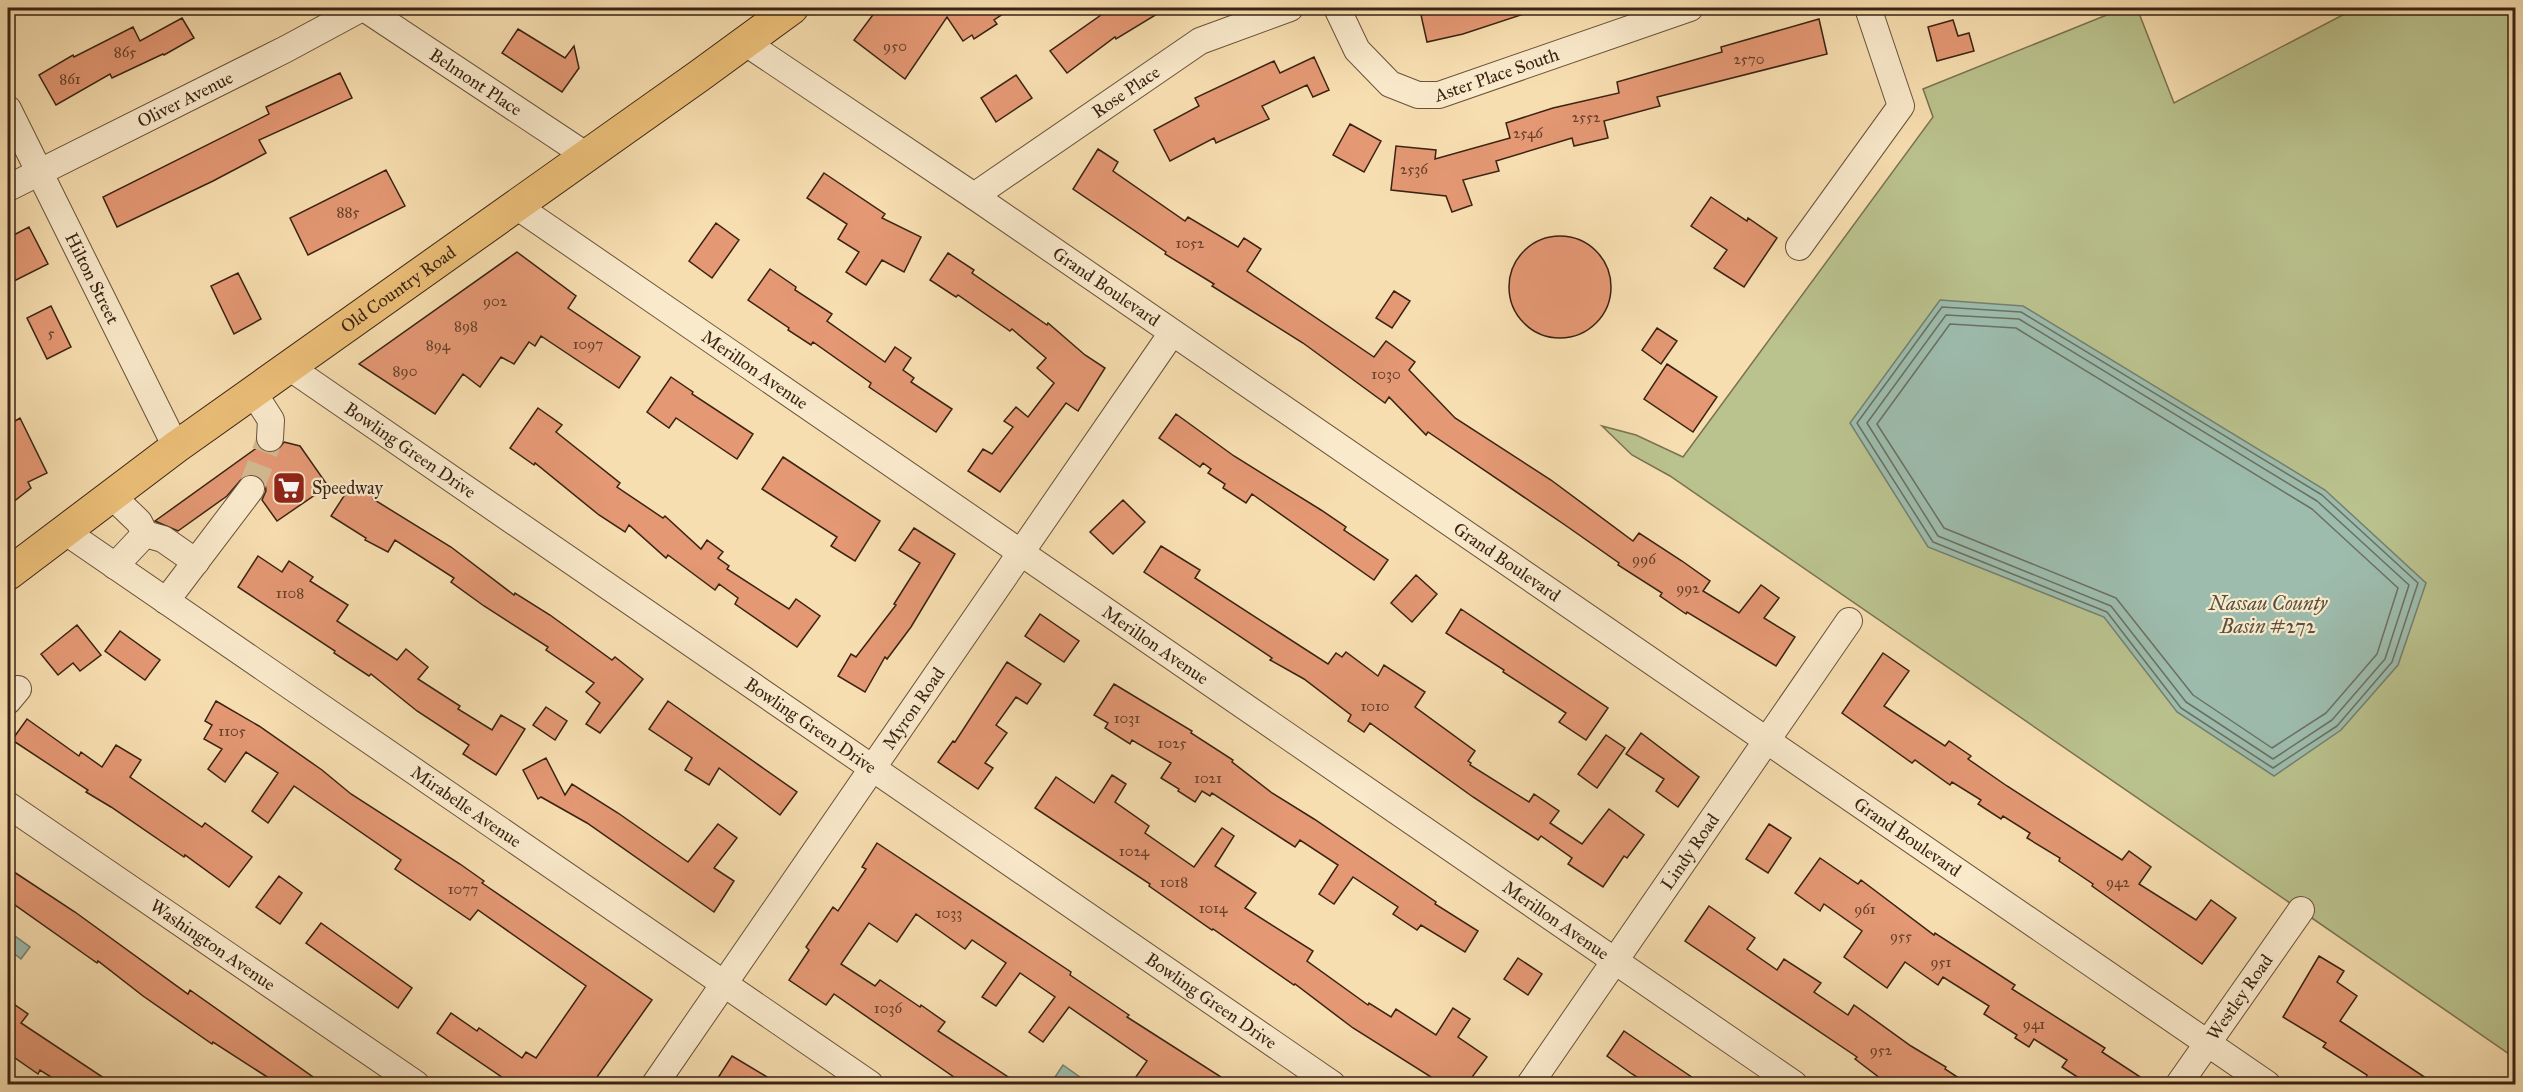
<svg xmlns="http://www.w3.org/2000/svg" width="2523" height="1092" viewBox="0 0 2523 1092" font-family="'IM FELL Great Primer',serif">
<style>
.green{fill:#bac28d;stroke:#7a7250;stroke-width:1.5}
.water{fill:#9dbcad;stroke:#757f6f;stroke-width:1.5}
.lines{fill:none;stroke-linecap:round;stroke-linejoin:round}
.shore{stroke:#6c7060;stroke-width:1.5}
.building{fill:#e49874;stroke:#3a2312;stroke-width:1.5}
.minor-tunnel{stroke:#d1b990;stroke-width:26;stroke-dasharray:26 13;stroke-linecap:butt}
.minor-casing{stroke:#69523a;stroke-width:28}
.major-casing{stroke:#3a2312;stroke-width:34}
.minor{stroke:#faeacc;stroke-width:26}
.major{stroke:#ecbf78;stroke-width:32}
.labels{text-anchor:middle;dominant-baseline:central;stroke-width:4.5;stroke-linejoin:round;paint-order:stroke}
.number-label{font-size:15px;fill:#64402a}
.street-label{font-size:18px;fill:#3a2312;stroke:#faeacc}
.poi-label{font-size:18px;fill:#3a2312;stroke:#faeacc;text-anchor:start}
.water-label{font-size:20px;font-style:italic;fill:#585140;stroke:#faeacc}
</style>
<rect width="100%" height="100%" fill="#f7deb0"/>
<filter id="stains"><feTurbulence type="fractalNoise" baseFrequency=".00333" numOctaves="4"/><feColorMatrix values="0 0 0 0 .2 0 0 0 0 .09 0 0 0 0 .02 0 0 0 .5 -.17"/></filter>
<radialGradient id="worn" r=".72"><stop offset=".6" stop-color="#630" stop-opacity="0"/><stop offset="1" stop-color="#630" stop-opacity=".3"/></radialGradient>
<!-- green -->
<path class="green" d="M 2124,8 L 2137,8 L 2174,103 L 2356,8 L 2515,8 L 2515,1058 L 1670,476 L 1632,455 L 1602,426 L 1636,435 L 1683,457 L 1933,117 L 1923,89 Z"/>
<!-- water -->
<path class="water" d="M 1940,300 L 2023,306 L 2325,490 L 2426,583 L 2398,665 L 2341,730 L 2274,776 L 2177,712 L 2104,617 L 1928,547 L 1850,423 Z
M 8,931 L 30,947 L 21,959 L 8,949 Z
M 1063,1065 L 1084,1080 L 1081,1084 L 1066,1084 L 1055,1077 Z"/>
<g class="lines">
<!-- shore -->
<path class="shore" d="M 1942,307 L 2021,312 L 2322,495 L 2418,583 L 2392,662 L 2337,726 L 2273,768 L 2181,708 L 2107,612 L 1933,542 L 1857,423 Z
M 1946,315 L 2019,319 L 2317,501 L 2409,585 L 2385,659 L 2332,720 L 2273,759 L 2186,702 L 2111,606 L 1938,536 L 1867,423 Z
M 1950,324 L 2016,328 L 2312,509 L 2398,588 L 2377,654 L 2326,713 L 2272,748 L 2193,695 L 2116,598 L 1944,528 L 1877,424 Z"/>
</g>
<!-- building -->
<path class="building" d="M 878,8 L 1012,8 L 994,20 L 997,24 L 974,39 L 972,35 L 963,41 L 947,17 L 905,79 L 854,40 Z
M 1111,8 L 1167,8 L 1116,39 L 1115,37 L 1067,73 L 1050,51 Z
M 1453,8 L 1533,8 L 1533,11 L 1463,34 L 1427,42 L 1421,15 Z
M 182,18 L 194,38 L 164,55 L 163,54 L 112,78 L 110,74 L 56,105 L 39,75 L 73,55 L 74,57 L 133,27 L 140,41 Z
M 1819,19 L 1827,54 L 1657,97 L 1660,106 L 1604,121 L 1608,138 L 1574,146 L 1572,138 L 1496,161 L 1499,171 L 1463,180 L 1472,205 L 1452,212 L 1446,196 L 1391,190 L 1396,146 L 1436,150 L 1435,159 L 1510,138 L 1506,123 L 1553,108 L 1619,93 L 1617,82 L 1722,52 L 1721,47 Z
M 1953,20 L 1958,36 L 1969,33 L 1974,51 L 1937,61 L 1928,27 Z
M 518,29 L 565,58 L 574,46 L 579,68 L 562,92 L 502,53 Z
M 1314,57 L 1329,90 L 1313,97 L 1307,85 L 1262,106 L 1269,119 L 1216,143 L 1214,138 L 1170,161 L 1154,130 L 1199,106 L 1195,98 L 1274,61 L 1280,73 Z
M 340,73 L 352,98 L 259,140 L 266,153 L 213,181 L 117,227 L 103,197 L 269,114 L 266,107 Z
M 1016,75 L 1032,98 L 996,122 L 981,98 Z
M 1350,124 L 1381,141 L 1364,172 L 1333,155 Z
M 1098,149 L 1118,162 L 1113,171 L 1185,221 L 1188,217 L 1238,247 L 1244,238 L 1261,249 L 1247,271 L 1374,357 L 1386,341 L 1415,362 L 1409,370 L 1455,418 L 1551,480 L 1633,541 L 1639,533 L 1682,561 L 1710,581 L 1703,591 L 1739,613 L 1761,585 L 1779,598 L 1764,618 L 1795,637 L 1776,666 L 1687,612 L 1686,614 L 1660,596 L 1662,593 L 1618,565 L 1619,563 L 1565,525 L 1428,432 L 1426,435 L 1389,397 L 1385,403 L 1303,343 L 1212,286 L 1214,284 L 1165,254 L 1166,252 L 1073,189 Z
M 386,170 L 405,206 L 308,255 L 290,218 Z
M 824,173 L 885,214 L 882,218 L 921,237 L 904,272 L 882,260 L 866,285 L 846,272 L 859,252 L 838,239 L 847,224 L 807,198 Z
M 1711,197 L 1747,221 L 1748,218 L 1777,238 L 1744,287 L 1714,268 L 1727,250 L 1691,226 Z
M 716,223 L 739,240 L 712,278 L 689,261 Z
M 29,227 L 48,264 L 8,284 L 8,238 Z
M1509 287a51 51 0 1 1 102 0a51 51 0 1 1-102 0Z
M 517,252 L 576,296 L 568,308 L 640,357 L 619,388 L 541,336 L 535,346 L 529,342 L 514,364 L 501,357 L 480,387 L 463,374 L 435,414 L 359,364 Z
M 948,253 L 974,270 L 972,273 L 1047,325 L 1048,323 L 1085,355 L 1105,368 L 1078,411 L 1066,403 L 1000,492 L 968,471 L 983,449 L 992,454 L 1013,427 L 1004,421 L 1016,407 L 1028,417 L 1054,383 L 1037,368 L 1046,358 L 1012,329 L 1010,331 L 958,295 L 956,297 L 930,280 Z
M 770,269 L 796,287 L 795,290 L 832,314 L 827,321 L 885,362 L 895,347 L 911,358 L 903,370 L 914,378 L 911,382 L 952,409 L 936,432 L 869,387 L 871,383 L 813,342 L 811,345 L 788,330 L 789,328 L 748,300 Z
M 238,273 L 261,319 L 234,334 L 211,286 Z
M 1394,291 L 1410,301 L 1392,328 L 1376,318 Z
M 51,306 L 71,347 L 47,359 L 27,318 Z
M 1657,328 L 1677,341 L 1661,364 L 1642,350 Z
M 1667,364 L 1717,397 L 1693,432 L 1644,399 Z
M 671,377 L 693,392 L 692,394 L 753,434 L 737,459 L 676,418 L 669,428 L 647,412 Z
M 538,408 L 562,425 L 556,432 L 620,483 L 617,487 L 663,518 L 665,516 L 701,549 L 707,540 L 723,552 L 718,558 L 729,566 L 727,569 L 789,609 L 796,599 L 820,616 L 797,647 L 735,604 L 738,598 L 719,584 L 715,590 L 668,555 L 666,558 L 629,525 L 625,532 L 599,515 L 535,463 L 534,465 L 510,448 Z
M 1176,414 L 1234,456 L 1321,510 L 1346,527 L 1344,530 L 1388,560 L 1374,580 L 1252,494 L 1246,503 L 1223,488 L 1225,484 L 1208,473 L 1211,469 L 1203,463 L 1200,467 L 1159,438 Z
M 20,418 L 47,473 L 28,482 L 31,488 L 8,506 L 8,425 Z
M 284,442 L 300,446 L 328,486 L 277,521 L 262,500 L 266,491 L 265,483 L 260,477 L 252,474 L 245,475 L 227,496 L 178,531 L 155,521 L 258,447 L 270,453 L 277,451 Z
M 783,457 L 880,521 L 855,561 L 831,546 L 837,537 L 762,489 Z
M 353,482 L 375,496 L 373,499 L 451,547 L 514,595 L 515,593 L 550,615 L 612,660 L 615,657 L 643,679 L 600,733 L 586,724 L 600,703 L 586,692 L 594,683 L 546,650 L 548,647 L 484,606 L 451,582 L 454,578 L 395,540 L 388,552 L 365,540 L 366,538 L 331,516 Z
M 1123,500 L 1145,522 L 1113,554 L 1090,532 Z
M 914,528 L 955,554 L 911,627 L 887,659 L 885,657 L 865,692 L 838,676 L 851,654 L 856,657 L 896,605 L 894,604 L 920,563 L 899,550 Z
M 1161,546 L 1200,570 L 1195,578 L 1328,664 L 1336,653 L 1342,657 L 1346,652 L 1378,676 L 1384,665 L 1425,692 L 1415,707 L 1475,751 L 1468,761 L 1471,763 L 1470,765 L 1529,802 L 1534,794 L 1559,811 L 1550,823 L 1582,844 L 1609,809 L 1644,835 L 1627,858 L 1624,856 L 1603,887 L 1568,864 L 1572,858 L 1541,836 L 1538,840 L 1473,797 L 1370,723 L 1364,732 L 1348,721 L 1351,715 L 1304,679 L 1270,660 L 1272,658 L 1144,572 Z
M 258,556 L 282,572 L 289,561 L 313,577 L 310,581 L 348,605 L 337,621 L 397,660 L 406,649 L 428,667 L 418,679 L 460,706 L 458,709 L 492,730 L 501,715 L 525,729 L 496,775 L 463,754 L 469,745 L 417,711 L 371,674 L 369,676 L 334,653 L 335,651 L 238,587 Z
M 1416,575 L 1437,594 L 1412,622 L 1391,603 Z
M 1461,609 L 1608,708 L 1586,740 L 1559,722 L 1566,713 L 1503,672 L 1504,670 L 1446,633 Z
M 1040,614 L 1079,641 L 1064,662 L 1025,636 Z
M 77,625 L 101,655 L 80,671 L 73,663 L 58,675 L 41,654 Z
M 120,631 L 160,660 L 145,680 L 105,651 Z
M 1883,653 L 1909,671 L 1884,706 L 1945,746 L 1949,741 L 1971,756 L 1968,759 L 2007,786 L 2122,860 L 2129,851 L 2151,867 L 2139,884 L 2196,920 L 2211,900 L 2236,918 L 2202,964 L 2092,886 L 2093,884 L 2059,861 L 2060,858 L 2027,838 L 2030,833 L 2003,816 L 2001,819 L 1978,804 L 1981,800 L 1952,782 L 1950,785 L 1915,760 L 1912,763 L 1842,713 Z
M 1007,662 L 1041,684 L 1027,704 L 1016,697 L 996,725 L 1007,733 L 985,763 L 993,768 L 978,789 L 938,762 L 953,741 L 955,742 Z
M 1114,684 L 1192,731 L 1191,733 L 1233,760 L 1232,762 L 1272,793 L 1314,819 L 1436,902 L 1435,904 L 1478,931 L 1465,952 L 1421,925 L 1417,930 L 1393,914 L 1398,907 L 1353,877 L 1334,904 L 1319,894 L 1338,865 L 1300,840 L 1295,847 L 1212,793 L 1210,796 L 1202,791 L 1195,802 L 1178,791 L 1179,789 L 1161,778 L 1171,763 L 1132,740 L 1130,744 L 1105,728 L 1108,723 L 1094,715 Z
M 216,701 L 259,726 L 322,770 L 351,794 L 460,864 L 484,881 L 482,883 L 652,1000 L 592,1084 L 512,1084 L 437,1033 L 451,1013 L 477,1031 L 479,1028 L 522,1058 L 526,1052 L 536,1058 L 586,986 L 478,910 L 470,920 L 395,869 L 401,860 L 294,786 L 268,823 L 252,811 L 278,773 L 246,752 L 225,782 L 208,769 L 222,749 L 204,739 L 212,725 L 205,721 Z
M 668,701 L 797,792 L 780,815 L 719,768 L 709,785 L 685,770 L 692,758 L 649,729 Z
M 546,707 L 567,721 L 555,740 L 533,725 Z
M 27,719 L 79,756 L 81,752 L 102,767 L 116,745 L 141,760 L 130,777 L 202,827 L 205,823 L 252,857 L 229,887 L 185,855 L 184,857 L 111,807 L 86,792 L 88,790 L 12,740 Z
M 1641,733 L 1699,777 L 1678,807 L 1656,791 L 1664,779 L 1626,754 Z
M 1606,735 L 1625,748 L 1597,788 L 1578,774 Z
M 546,758 L 565,795 L 572,784 L 618,813 L 688,862 L 718,824 L 737,838 L 714,868 L 734,881 L 714,912 L 587,823 L 541,797 L 538,799 L 523,770 Z
M 1112,775 L 1126,784 L 1115,802 L 1149,826 L 1145,833 L 1194,867 L 1222,828 L 1234,836 L 1215,866 L 1256,893 L 1245,908 L 1313,951 L 1307,961 L 1368,1005 L 1369,1003 L 1391,1017 L 1396,1009 L 1436,1035 L 1453,1008 L 1470,1019 L 1458,1037 L 1487,1057 L 1467,1084 L 1442,1084 L 1353,1028 L 1295,984 L 1294,985 L 1213,929 L 1212,930 L 1149,886 L 1150,884 L 1035,808 L 1056,777 L 1094,803 Z
M 1769,824 L 1791,838 L 1768,873 L 1746,859 Z
M 877,843 L 1071,972 L 1070,975 L 1129,1015 L 1127,1017 L 1232,1084 L 1131,1084 L 1147,1061 L 1069,1007 L 1043,1042 L 1029,1032 L 1055,997 L 1020,973 L 996,1006 L 982,997 L 1006,963 L 972,940 L 965,949 L 916,914 L 897,942 L 869,923 L 841,964 L 875,986 L 880,980 L 920,1007 L 921,1005 L 945,1022 L 938,1031 L 1019,1084 L 964,1084 L 834,994 L 826,1005 L 789,980 L 809,950 L 806,947 L 833,907 L 838,911 L 866,869 L 862,867 Z
M 1820,858 L 1858,884 L 1861,880 L 1934,935 L 1935,933 L 2015,985 L 2012,989 L 2105,1048 L 2102,1052 L 2151,1084 L 2088,1084 L 2062,1067 L 2067,1060 L 2034,1039 L 2029,1047 L 2015,1038 L 2017,1035 L 1984,1014 L 1989,1006 L 1943,977 L 1938,985 L 1905,962 L 1887,988 L 1844,957 L 1862,931 L 1824,904 L 1820,911 L 1795,893 Z
M 8,868 L 75,912 L 188,994 L 190,990 L 323,1084 L 278,1084 L 213,1042 L 212,1044 L 143,996 L 98,961 L 97,963 L 8,900 Z
M 279,876 L 302,893 L 280,924 L 256,907 Z
M 1709,906 L 1755,938 L 1747,949 L 1777,970 L 1784,959 L 1821,983 L 1814,992 L 1848,1015 L 1854,1005 L 1911,1046 L 1946,1067 L 1945,1069 L 1968,1084 L 1892,1084 L 1880,1078 L 1855,1059 L 1857,1057 L 1685,941 Z
M 321,923 L 412,988 L 398,1008 L 306,943 Z
M 2319,956 L 2344,971 L 2337,982 L 2357,996 L 2340,1021 L 2435,1084 L 2377,1084 L 2366,1078 L 2367,1075 L 2323,1047 L 2326,1043 L 2283,1017 Z
M 1518,958 L 1542,974 L 1528,995 L 1504,979 Z
M 8,1000 L 28,1014 L 21,1023 L 113,1084 L 62,1084 L 40,1070 L 38,1074 L 8,1053 Z
M 1624,1031 L 1665,1059 L 1702,1084 L 1648,1084 L 1632,1074 L 1607,1056 Z
M 732,1056 L 779,1084 L 714,1084 Z"/>
<g class="lines">
<!-- minor-tunnel -->
<path class="minor-tunnel" d="M 251,489 L 270,438"/>
<defs>
<g id="minor">
<path id="s1" d="M 364,8 L 587,156"/>
<path id="s2" d="M 1337,8 L 1357,50 L 1390,84 L 1418,95 L 1439,95 L 1690,8"/>
<path id="s3" d="M 746,43 L 974,196 L 2267,1084"/>
<path id="s4" d="M 8,109 L 176,447"/>
<path id="s5" d="M 8,188 L 286,49 L 362,8"/>
<path id="s6" d="M 974,196 L 1200,41 L 1290,8"/>
<path id="s7" d="M 515,205 L 1794,1084"/>
<path d="M 1799,247 L 1901,106 L 1868,8"/>
<path id="s8" d="M 289,367 L 1332,1084"/>
<path d="M 253,392 L 271,420 L 270,438"/>
<path d="M 112,496 L 139,522 L 145,534"/>
<path id="s9" d="M 63,530 L 870,1084"/>
<path d="M 115,566 L 145,534 L 163,539 L 196,562"/>
<path d="M 166,601 L 251,489"/>
<path d="M 8,701 L 18,689"/>
<path id="s10" d="M 8,805 L 416,1084"/>
<path id="s11" d="M 655,1084 L 1172,333"/>
<path id="s12" d="M 1530,1084 L 1849,621"/>
<path id="s13" d="M 2179,1084 L 2301,910"/>
</g>
<g id="major">
<path id="s14" d="M 8,574 L 176,447 L 699,76 L 792,8"/>
</g>
</defs>
<!-- minor casing -->
<use href="#minor" class="minor-casing"/>
<!-- major casing -->
<use href="#major" class="major-casing"/>
<!-- minor -->
<use href="#minor" class="minor"/>
<!-- major -->
<use href="#major" class="major"/>
</g>
<!-- icons -->
<defs>
<symbol id="supermarket-square" viewBox="-11 -11 22 22"><rect x="-9" y="-9" width="18" height="18" rx="4" fill="#8f2418" stroke="#faeacc"/><path d="M-6-5.5h2.5l.6 2H6L4.5 2H-2.5L-4.4-4H-6ZM-1.5 3.2a1.3 1.3 0 1 0 .1 0ZM3 3.2a1.3 1.3 0 1 0 .1 0Z" fill="#fff"/></symbol>
</defs>
<g fill-rule="evenodd">
<use href="#supermarket-square" x="270" y="469" width="38" height="38"/>
</g>
<g class="labels">
<!-- number labels -->
<g class="number-label">
<text x="895" y="46">950</text>
<text x="125" y="52">865</text>
<text x="1749" y="59">2570</text>
<text x="70" y="79">861</text>
<text x="1586" y="117">2552</text>
<text x="1528" y="133">2546</text>
<text x="1414" y="169">2536</text>
<text x="348" y="212">885</text>
<text x="1190" y="243">1052</text>
<text x="495" y="301">902</text>
<text x="466" y="326">898</text>
<text x="51" y="333">5</text>
<text x="588" y="344">1097</text>
<text x="438" y="345">894</text>
<text x="405" y="371">890</text>
<text x="1386" y="374">1030</text>
<text x="1644" y="559">996</text>
<text x="1688" y="588">992</text>
<text x="290" y="593">1108</text>
<text x="1375" y="706">1010</text>
<text x="1127" y="718">1031</text>
<text x="232" y="731">1105</text>
<text x="1172" y="743">1025</text>
<text x="1208" y="778">1021</text>
<text x="1134" y="851">1024</text>
<text x="1174" y="882">1018</text>
<text x="2118" y="882">942</text>
<text x="463" y="889">1077</text>
<text x="1213" y="908">1014</text>
<text x="1865" y="909">961</text>
<text x="949" y="913">1033</text>
<text x="1901" y="936">955</text>
<text x="1941" y="962">951</text>
<text x="888" y="1008">1036</text>
<text x="2034" y="1024">941</text>
<text x="1881" y="1050">952</text>
</g>
<!-- street labels -->
<g class="street-label">
<text stroke="none"><textPath href="#s2" startOffset="206">Aster Place South</textPath></text>
<text stroke="none"><textPath href="#s1" startOffset="134">Belmont Place</textPath></text>
<text stroke="none"><textPath href="#s6" startOffset="184">Rose Place</textPath></text>
<text stroke="none"><textPath href="#s5" startOffset="198">Oliver Avenue</textPath></text>
<text stroke="none"><textPath href="#s4" startOffset="189">Hilton Street</textPath></text>
<text stroke="none"><textPath href="#s3" startOffset="435">Grand Boulevard</textPath></text>
<text stroke="none"><textPath href="#s14" startOffset="483">Old Country Road</textPath></text>
<text stroke="none"><textPath href="#s7" startOffset="291">Merillon Avenue</textPath></text>
<text stroke="none"><textPath href="#s8" startOffset="147">Bowling Green Drive</textPath></text>
<text stroke="none"><textPath href="#s3" startOffset="921">Grand Boulevard</textPath></text>
<text stroke="none"><textPath href="#s7" startOffset="777">Merillon Avenue</textPath></text>
<text stroke="none"><textPath href="#s11" startOffset="456">Myron Road</textPath></text>
<text stroke="none"><textPath href="#s8" startOffset="633">Bowling Green Drive</textPath></text>
<text stroke="none"><textPath href="#s9" startOffset="489">Mirabelle Avenue</textPath></text>
<text stroke="none"><textPath href="#s3" startOffset="1407">Grand Boulevard</textPath></text>
<text stroke="none"><textPath href="#s12" startOffset="282">Lindy Road</textPath></text>
<text stroke="none"><textPath href="#s7" startOffset="1263">Merillon Avenue</textPath></text>
<text stroke="none"><textPath href="#s10" startOffset="248">Washington Avenue</textPath></text>
<text stroke="none"><textPath href="#s13" startOffset="106">Westley Road</textPath></text>
<text stroke="none"><textPath href="#s8" startOffset="1119">Bowling Green Drive</textPath></text>
</g>
<!-- poi labels -->
<g class="poi-label">
<text x="312" y="488">Speedway</text>
</g>
<!-- water labels -->
<g class="water-label">
<text x="2268" y="603">Nassau County<tspan x="2268" dy="23">Basin #272</tspan></text>
</g>
</g>
<!-- margin -->
<rect width="2523" height="1092" fill="none" stroke="#f7deb0" stroke-width="30"/>
<rect x="9" y="9" width="2505" height="1074" fill="none" stroke="#3a2312" stroke-width="3"/>
<rect x="15" y="15" width="2493" height="1062" fill="none" stroke="#3a2312" stroke-width="1.5"/>
<rect width="100%" height="100%" filter="url(#stains)"/>
<rect width="100%" height="100%" fill="url(#worn)"/>
</svg>
